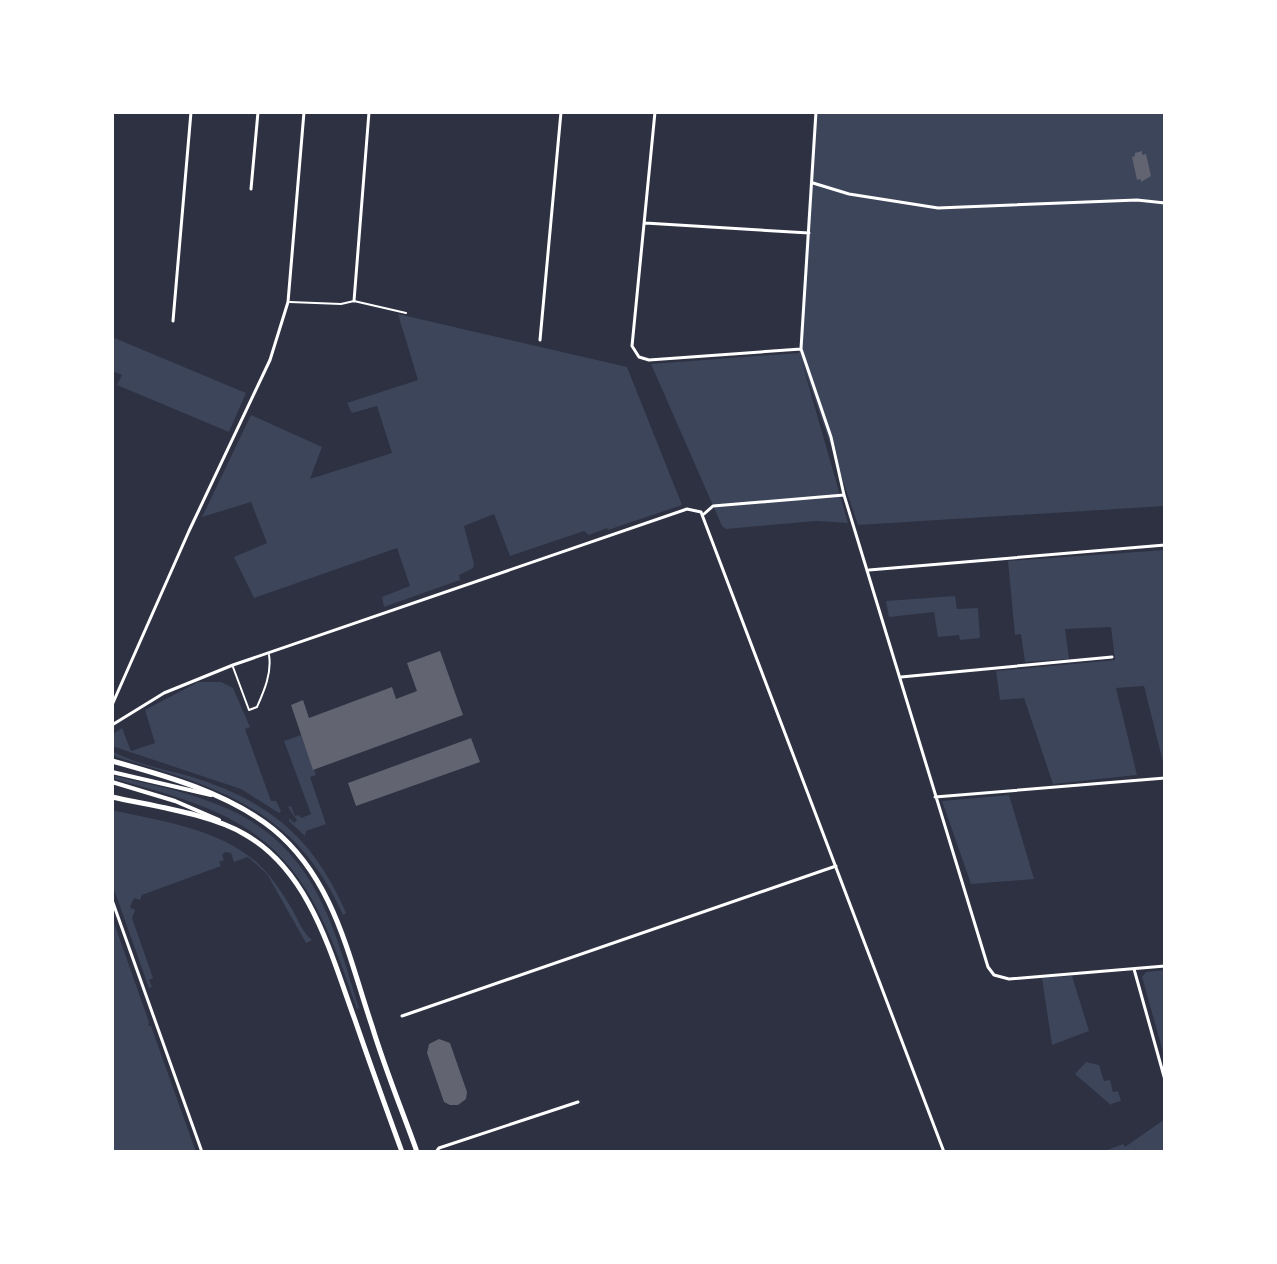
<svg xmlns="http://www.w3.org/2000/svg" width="1277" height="1264" viewBox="0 0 1277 1264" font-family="'Noto Serif',serif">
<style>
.green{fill:#3c4559}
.building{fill:#626471}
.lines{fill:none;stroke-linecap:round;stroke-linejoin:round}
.service{stroke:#fff;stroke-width:2}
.minor{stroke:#fff;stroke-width:3}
.secondary{stroke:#fff;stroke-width:4}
.primary{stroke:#fff;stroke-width:5}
</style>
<rect width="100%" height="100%" fill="#2d3142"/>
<!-- green -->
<path class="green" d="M 814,112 L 1165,112 L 1165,506 L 858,525 L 801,359 L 848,523 L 816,521 L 726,529 L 722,526 L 651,364 L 799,353 Z
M 398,314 L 627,367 L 682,505 L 608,530 L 607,528 L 589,535 L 584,531 L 510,556 L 494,514 L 464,526 L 474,564 L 473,568 L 459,575 L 460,580 L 384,607 L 382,597 L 410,586 L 397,548 L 254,598 L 234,557 L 267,543 L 251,502 L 202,517 L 251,415 L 322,447 L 310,479 L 392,453 L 377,406 L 352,413 L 347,403 L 418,380 Z
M 112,337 L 246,393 L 229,432 L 117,385 L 122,375 L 112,371 Z
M 1165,550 L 1165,770 L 1144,686 L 1116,688 L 1137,775 L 1053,784 L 1024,698 L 1000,700 L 996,671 L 1115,660 L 1111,627 L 1065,629 L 1069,659 L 1025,662 L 1021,634 L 1015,635 L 1008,561 Z
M 955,596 L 957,609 L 978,608 L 980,638 L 960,640 L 959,635 L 938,637 L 934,612 L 889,617 L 886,601 Z
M 198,682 L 221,682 L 233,688 L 250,727 L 245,729 L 271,801 L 276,801 L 281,811 L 279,813 L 241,789 L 112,746 L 112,735 L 122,728 L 131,751 L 155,743 L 145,710 Z
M 301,735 L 316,775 L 310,777 L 326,824 L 306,831 L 305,836 L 289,821 L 289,818 L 294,823 L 297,820 L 288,807 L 291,806 L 295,816 L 299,815 L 301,818 L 311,814 L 284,741 Z
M 112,751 C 136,764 163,769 189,776 C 268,800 314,838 346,913 L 343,915 C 295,809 219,787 116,757 Z
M 115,776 C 147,784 180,790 211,802 C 311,838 331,916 359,1008 L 357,1009 C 328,927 305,853 220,814 C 186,798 150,789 115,779 Z
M 1009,795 L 1034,879 L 971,884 L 942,801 Z
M 112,810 C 165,822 231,830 268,874 C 277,885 285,897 292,909 C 299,921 302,932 312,940 L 306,943 L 267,874 L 248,857 L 234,862 L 231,853 L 225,852 L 222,855 L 224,860 L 219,862 L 221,866 L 142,895 L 140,900 L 134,898 L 130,907 L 135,910 L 132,918 L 153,978 L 149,980 L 152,987 L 149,988 L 112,884 Z
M 112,917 L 149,1022 L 148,1026 L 151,1026 L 196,1152 L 112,1152 Z
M 1165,970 L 1165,1059 L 1142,977 L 1146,972 Z
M 1072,976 L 1089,1031 L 1052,1045 L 1042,978 Z
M 1086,1062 L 1099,1065 L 1104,1081 L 1110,1080 L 1113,1092 L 1118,1091 L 1121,1101 L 1111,1104 L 1112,1106 L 1075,1074 Z
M 1165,1119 L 1165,1152 L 1102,1152 L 1123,1144 L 1125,1147 Z"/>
<!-- building -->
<path class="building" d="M 1142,151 L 1142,155 L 1146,154 L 1151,176 L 1141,182 L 1141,179 L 1137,180 L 1132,157 L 1135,156 L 1135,153 Z
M 440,651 L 463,715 L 313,770 L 291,705 L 303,700 L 309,718 L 392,687 L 396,699 L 417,691 L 407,663 Z
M 471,738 L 480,762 L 356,806 L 348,783 Z
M 439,1039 L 450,1043 L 467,1092 L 466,1099 L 458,1105 L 450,1105 L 444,1102 L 427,1053 L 429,1044 Z"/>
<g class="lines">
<!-- service -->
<path class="service" d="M 290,302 L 341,304 L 354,301 L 406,313
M 233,667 L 249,710 L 257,707 C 264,691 272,673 269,655"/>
<!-- minor -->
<path class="minor" d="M 655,112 L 632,346 L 639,357 L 649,360 L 801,349
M 816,112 L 801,349 L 831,437 L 844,495 L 988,967 L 994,975 L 1009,979 L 1165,966
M 813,183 L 849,194 L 938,208 L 1137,200 L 1165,203
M 251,189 L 258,112
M 645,223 L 809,233
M 354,301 L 369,112
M 173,321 L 191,112
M 540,340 L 561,112
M 704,514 L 713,506 L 844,495
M 869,570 L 1165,545
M 901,677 L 1112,657
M 112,705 L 189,531 L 270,360 L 288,302 L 304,112
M 112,725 L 164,693 L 233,665 L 687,509 L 701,512 L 944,1152
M 935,797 L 1165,778
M 112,900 L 202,1152
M 1134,969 L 1165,1080
M 402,1016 L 836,866
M 436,1152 L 439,1148 L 578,1102"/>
<!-- secondary -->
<path class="secondary" d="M 112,772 L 211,795
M 112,782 L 175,801 L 219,820"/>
<!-- primary -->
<path class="primary" d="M 112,761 C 167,776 228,793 273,829 C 334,879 348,955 372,1026 C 385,1069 402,1110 417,1152
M 112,797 C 152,806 212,814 246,835 C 311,873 331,955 355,1020 C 370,1064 386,1108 402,1152"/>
</g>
<!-- border -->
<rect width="1277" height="1264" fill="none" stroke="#ffffff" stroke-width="228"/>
</svg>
